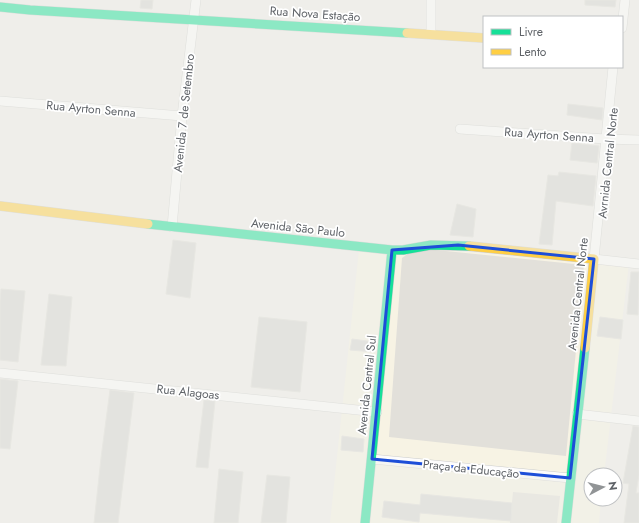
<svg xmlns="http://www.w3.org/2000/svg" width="639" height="523" viewBox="0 0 639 523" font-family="Jost,sans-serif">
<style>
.commercial{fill:#f7f3e4}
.education{fill:#e2e0da}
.building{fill:#d6d5d3;stroke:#deddd9}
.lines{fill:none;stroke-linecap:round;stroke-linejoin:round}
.street-casing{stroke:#cbcccc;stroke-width:10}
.fast-casing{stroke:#cacacb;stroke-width:10}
.slow-casing{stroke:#cacacb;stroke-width:10}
.street{stroke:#fdfcfc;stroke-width:9}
.fast{stroke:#16e098;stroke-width:9}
.slow{stroke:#ffcf43;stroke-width:9}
.marked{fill:none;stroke:#1d4ed8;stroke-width:3;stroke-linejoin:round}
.labels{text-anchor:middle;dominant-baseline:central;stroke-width:3.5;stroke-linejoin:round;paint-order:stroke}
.street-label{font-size:12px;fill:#5f6368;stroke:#fff}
</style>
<rect width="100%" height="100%" fill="#efeeea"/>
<!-- commercial -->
<path class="commercial" d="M 391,247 L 629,263 L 604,475 L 591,475 L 591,499 L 601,499 L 599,523 L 330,523 L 359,250 Z"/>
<!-- education -->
<path class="education" d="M 426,249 L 584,265 L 566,456 L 389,437 L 402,258 L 413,250 Z
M 513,492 L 560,496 L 557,523 L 510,523 Z"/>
<!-- building -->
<path class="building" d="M 141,0 L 153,0 L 152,9 L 140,8 Z
M 585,0 L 616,0 L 615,7 L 585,5 Z
M 568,104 L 603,108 L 602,120 L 567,115 Z
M 572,143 L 599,146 L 597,163 L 570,160 Z
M 559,172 L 596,176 L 593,206 L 556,201 L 552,245 L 539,244 L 548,175 L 558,176 Z
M 457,204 L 476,209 L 473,237 L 450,235 Z
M 173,240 L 196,243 L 190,298 L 166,294 Z
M 631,272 L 639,272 L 638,315 L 627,314 Z
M 1,289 L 25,291 L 18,362 L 0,360 L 0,301 Z
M 49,294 L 72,297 L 66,366 L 41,365 Z
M 259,317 L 307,322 L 300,392 L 251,387 Z
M 600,317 L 623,320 L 621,339 L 597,336 Z
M 352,339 L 375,342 L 374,352 L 350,350 Z
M 0,379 L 18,381 L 10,449 L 0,448 Z
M 110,390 L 134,393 L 118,523 L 94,523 L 101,458 Z
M 204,400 L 215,401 L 208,468 L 196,467 Z
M 633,426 L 639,427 L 639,475 L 636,493 L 639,493 L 639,523 L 624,523 L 629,484 L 623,483 Z
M 342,436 L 364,439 L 363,452 L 341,450 Z
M 219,469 L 243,472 L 238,523 L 214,523 Z
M 267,475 L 290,477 L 286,523 L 261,523 Z
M 421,494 L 512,503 L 511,521 L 420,513 L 419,522 L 382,517 L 384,501 L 420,505 Z"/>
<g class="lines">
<defs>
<path id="street" d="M 622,28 L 625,0
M 431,34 L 431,0
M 613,67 L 594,259 L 639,264
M 0,101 L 182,116
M 460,129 L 605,139 L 639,140
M 172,227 L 182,116 L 196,0
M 0,373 L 377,412
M 577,414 L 639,421
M 372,459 L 570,478"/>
<path id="fast" d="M 0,7 L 30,10 L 407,33
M 148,224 L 392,250 L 403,250 L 431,245 L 469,246
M 365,523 L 392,250
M 566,523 L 585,348"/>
<path id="slow" d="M 407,33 L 484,38
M 0,206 L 148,224
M 469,246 L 594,259 L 585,348"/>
</defs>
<!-- street casing -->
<use href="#street" class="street-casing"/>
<!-- fast casing -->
<use href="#fast" class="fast-casing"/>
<!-- slow casing -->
<use href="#slow" class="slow-casing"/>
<!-- street -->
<use href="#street" class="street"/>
<!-- fast -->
<use href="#fast" class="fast"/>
<!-- slow -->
<use href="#slow" class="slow"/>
</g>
<!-- marked area -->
<path d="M0 0H639V523H0ZM 458,245 L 594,259 L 570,478 L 372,459 L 392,250 Z" fill="#efeeea" fill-opacity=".55" fill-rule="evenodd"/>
<path class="marked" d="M 458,245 L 594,259 L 570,478 L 372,459 L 392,250 Z"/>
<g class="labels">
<!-- street labels -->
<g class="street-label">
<text transform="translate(315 14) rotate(4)">Rua Nova Estação</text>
<text transform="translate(91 109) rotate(5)">Rua Ayrton Senna</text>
<text transform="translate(184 113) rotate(-84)">Avenida 7 de Setembro</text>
<text transform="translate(549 135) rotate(4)">Rua Ayrton Senna</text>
<text transform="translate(608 163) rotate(-84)">Avrnida Central Norte</text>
<text transform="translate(298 228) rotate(6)">Avenida São Paulo</text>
<text transform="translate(578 294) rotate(-84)">Avenida Central Norte</text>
<text transform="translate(367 385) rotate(-84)">Avenida Central Sul</text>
<text transform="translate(188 392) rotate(6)">Rua Alagoas</text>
<text transform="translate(471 469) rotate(6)">Praça da Educação</text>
</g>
</g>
<!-- legend -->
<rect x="483" y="16" width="140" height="52" fill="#ffffff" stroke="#bfc1c3"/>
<rect x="491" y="29" width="20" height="6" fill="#16e098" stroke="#bfc1c3"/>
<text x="519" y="36" font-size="12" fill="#5f6368">Livre</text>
<rect x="491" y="49" width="20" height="6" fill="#ffcf43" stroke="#bfc1c3"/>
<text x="519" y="56" font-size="12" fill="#5f6368">Lento</text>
<!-- north arrow -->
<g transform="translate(603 487) rotate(83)"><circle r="19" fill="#ffffff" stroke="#bfc1c3"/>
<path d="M0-3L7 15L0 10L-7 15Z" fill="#919496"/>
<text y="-6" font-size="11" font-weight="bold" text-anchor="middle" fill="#5f6368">N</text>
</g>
</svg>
